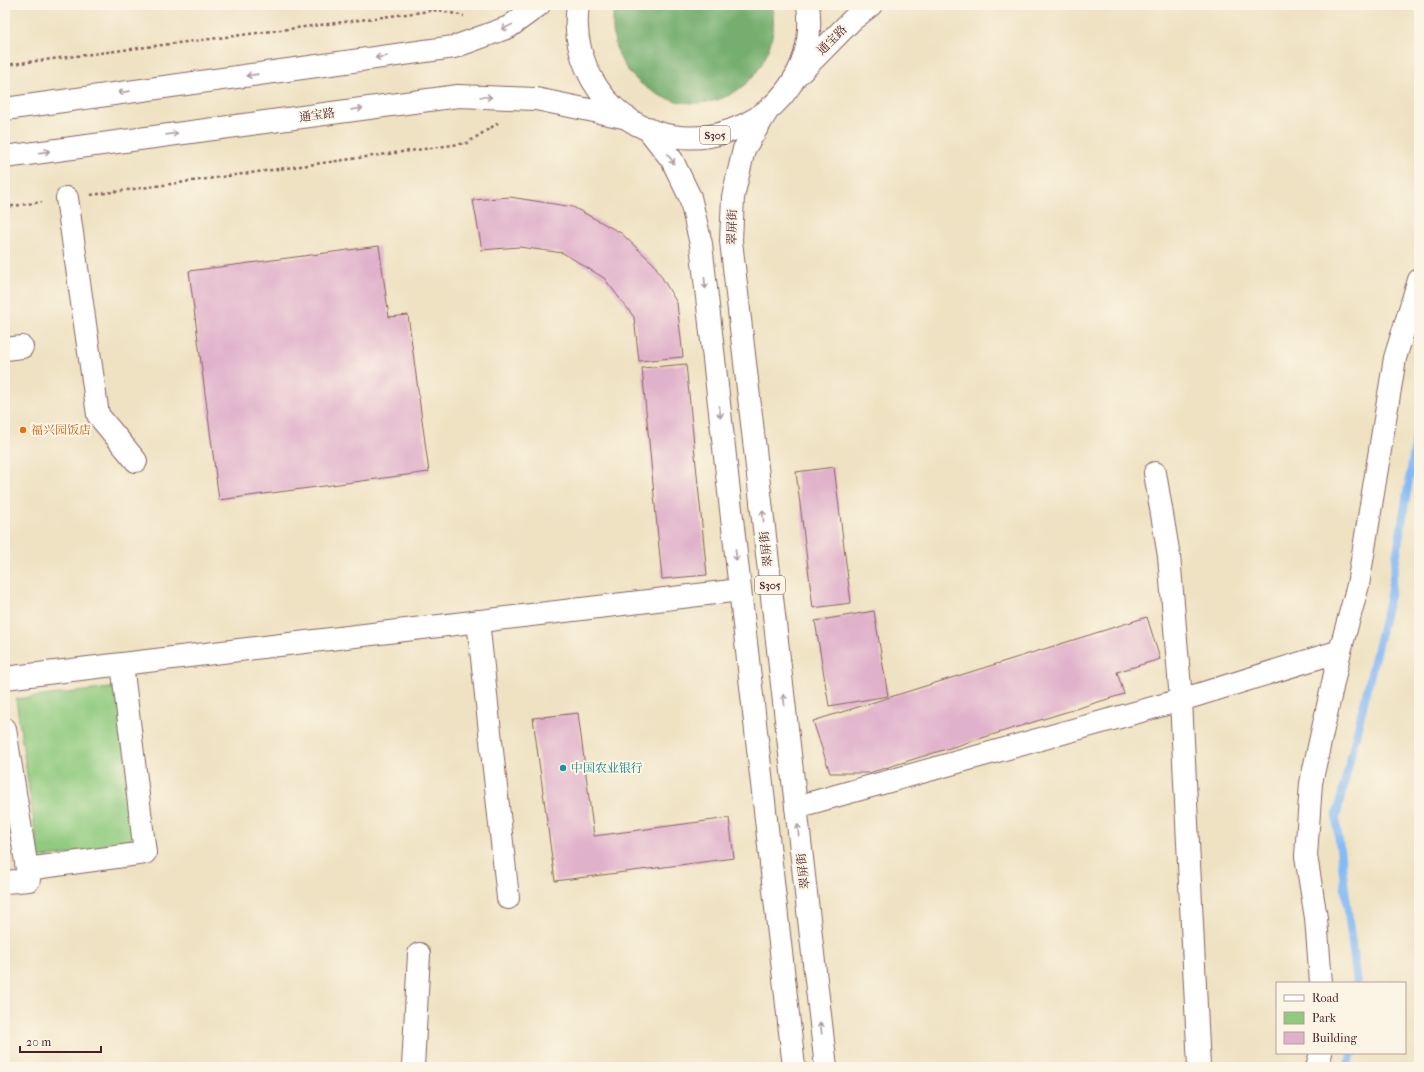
<svg xmlns="http://www.w3.org/2000/svg" width="1424" height="1072" viewBox="0 0 1424 1072" font-family="'IM FELL French Canon','Noto Serif SC',serif">
<style>
.green{fill:#90ca7f;stroke:#6d7455}
.forest{fill:#74ae6e;stroke:#5f664c}
.lines{fill:none;stroke-linecap:round;stroke-linejoin:round}
.stream{stroke:#85baf4;stroke-width:8}
.building{fill:#e0b1cb}
.street-casing{stroke:#846360;stroke-width:24}
.primary-casing{stroke:#846360;stroke-width:24}
.path{stroke:#846360;stroke-width:2.5;stroke-dasharray:3 3;stroke-linecap:butt}
.street{stroke:#fff;stroke-width:22}
.primary{stroke:#fff;stroke-width:22}
.oneway{stroke:#ae9aa0}
.food-dot{fill:#e8710a;stroke:#fcf5e5;stroke-width:1.5}
.culture-dot{fill:#0f9aa8;stroke:#fcf5e5;stroke-width:1.5}
.labels{text-anchor:middle;dominant-baseline:central;stroke-width:4;stroke-linejoin:round;paint-order:stroke}
.shield{fill:#fcf5e5;stroke:#7f5f63;stroke-width:1}
.shield-label{font-size:11px;font-weight:bold;fill:#4a1f2b}
.street-label{font-size:12px;fill:#4a1f2b;stroke:#fcf5e5}
.food-label{font-size:12px;fill:#c56008;stroke:#fcf5e5;text-anchor:start}
.culture-label{font-size:12px;fill:#0d838f;stroke:#fcf5e5;text-anchor:start}
</style>
<rect width="100%" height="100%" fill="#fcf5e5"/>
<filter id="ink" filterUnits="userSpaceOnUse"><feTurbulence type="fractalNoise" baseFrequency=".025" numOctaves="2"/><feDisplacementMap in="SourceGraphic" scale="8" xChannelSelector="R" yChannelSelector="G"/><feConvolveMatrix kernelMatrix="1 2 1 2 8 2 1 2 1" color-interpolation-filters="sRGB"/></filter>
<filter id="wash" filterUnits="userSpaceOnUse"><feTurbulence type="fractalNoise" baseFrequency=".012" numOctaves="4" result="noise"/><feDisplacementMap in="SourceGraphic" scale="16" xChannelSelector="R" yChannelSelector="G"/><feGaussianBlur stdDeviation="0.9" result="paint"/><feColorMatrix in="noise" values="0 0 0 0 0 0 0 0 0 0 0 0 0 0 0 0 0 1.4 0 .05"/><feComposite in="paint" operator="in"/></filter>
<g filter="url(#wash)">
<rect width="100%" height="100%" fill="#efe2c3"/>
<!-- green -->
<path class="green" d="M 119,687 L 136,846 L 39,858 L 16,699 Z"/>
<!-- forest -->
<path class="forest" d="M 614,5 L 772,5 C 781,55 745,105 692,103 C 656,102 619,75 614,38 C 612,27 613,16 614,5 Z"/>
<g class="lines">
<!-- stream -->
<path class="stream" d="M 1357,983 L 1336,818 L 1390,595 L 1419,420
M 1346,1067 L 1353,1053"/>
</g>
<g id="blocks">
<!-- building -->
<path class="building" d="M 510,197 L 573,207 L 621,233 L 654,264 L 677,303 L 683,357 L 639,361 L 634,317 L 604,278 L 563,253 L 519,247 L 482,250 L 473,200 Z
M 379,246 L 389,317 L 408,315 L 429,472 L 219,500 L 189,271 Z
M 686,364 L 707,575 L 662,579 L 642,368 Z
M 834,467 L 851,603 L 813,608 L 796,472 Z
M 874,611 L 888,696 L 829,706 L 815,621 Z
M 1147,617 L 1160,659 L 1117,672 L 1124,694 L 869,773 L 830,773 L 813,721 Z
M 578,713 L 594,836 L 729,818 L 734,858 L 555,881 L 533,718 Z"/>
</g>
</g>
<g filter="url(#ink)">
<use href="#blocks" fill-opacity="0" stroke="#846360" stroke-width="1"/>
<g class="lines">
<defs>
<path id="street" d="M 67,198 L 98,415 L 136,461
M 5,349 L 22,347
M 1155,473 L 1169,556 L 1181,700 L 1199,1067
M 478,621 L 508,898
M 5,678 L 740,590
M 5,729 L 27,869 L 145,853 L 122,664
M 796,807 L 1181,700 L 1340,651
M 5,882 L 29,880 L 27,869
M 1321,983 L 1316,918 L 1306,856 L 1311,783 L 1340,651 L 1358,585 L 1395,358 L 1419,280
M 413,1067 L 419,954
M 1317,1067 L 1321,1053"/>
<path id="primary" d="M 578,5 C 574,31 580,58 593,81 C 657,189 825,130 808,5
M 801,72 L 852,20 L 871,5
M 5,109 L 454,47 L 509,27 L 539,5
M 768,110 L 744,149 L 733,197 L 731,241 L 826,1067
M 647,128 L 672,160 L 690,197 L 701,244 L 794,1067
M 5,157 L 458,96 L 536,99 L 628,118"/>
</defs>
<!-- street casing -->
<use href="#street" class="street-casing"/>
<!-- primary casing -->
<use href="#primary" class="primary-casing"/>
<!-- path -->
<path class="path" d="M 5,65 L 438,10 L 464,16
M 91,195 L 467,143 L 498,123
M 5,207 L 42,202"/>
<!-- street -->
<use href="#street" class="street"/>
<!-- primary -->
<use href="#primary" class="primary"/>
</g>
<!-- one-way arrows -->
<defs><path id="oneway-shaft" d="M-6 0H5M1.5-3L5.5 0L1.5 3" fill="none" stroke-width="1.6" stroke-linecap="round" stroke-linejoin="round"/></defs>
<g class="oneway">
<use href="#oneway-shaft" transform="translate(507 27) rotate(154)"/>
<use href="#oneway-shaft" transform="translate(381 57) rotate(172)"/>
<use href="#oneway-shaft" transform="translate(252 75) rotate(172)"/>
<use href="#oneway-shaft" transform="translate(124 92) rotate(172)"/>
<use href="#oneway-shaft" transform="translate(486 97) rotate(3)"/>
<use href="#oneway-shaft" transform="translate(357 109) rotate(-8)"/>
<use href="#oneway-shaft" transform="translate(172 134) rotate(-8)"/>
<use href="#oneway-shaft" transform="translate(44 152) rotate(-8)"/>
<use href="#oneway-shaft" transform="translate(671 159) rotate(56)"/>
<use href="#oneway-shaft" transform="translate(705 283) rotate(84)"/>
<use href="#oneway-shaft" transform="translate(720 412) rotate(84)"/>
<use href="#oneway-shaft" transform="translate(763 516) rotate(-97)"/>
<use href="#oneway-shaft" transform="translate(736 555) rotate(84)"/>
<use href="#oneway-shaft" transform="translate(784 700) rotate(-97)"/>
<use href="#oneway-shaft" transform="translate(798 830) rotate(-97)"/>
<use href="#oneway-shaft" transform="translate(821 1028) rotate(-97)"/>
</g>
</g>
<!-- markers -->
<circle class="food-dot" cx="23" cy="430" r="4"/>
<circle class="culture-dot" cx="563" cy="768" r="4"/>
<g class="labels">
<!-- shield labels -->
<g class="shield">
<rect x="700" y="126" width="30" height="18" rx="3"/>
<rect x="755" y="576" width="30" height="18" rx="3"/>
</g>
<g class="shield-label">
<text x="715" y="135">S305</text>
<text x="770" y="585">S305</text>
</g>
<!-- street labels -->
<g class="street-label">
<text transform="translate(832 40) rotate(-45)">通宝路</text>
<text transform="translate(317 115) rotate(-8)">通宝路</text>
<text transform="translate(732 227) rotate(-89)">翠屏街</text>
<text transform="translate(766 549) rotate(-97)">翠屏街</text>
<text transform="translate(803 871) rotate(-97)">翠屏街</text>
</g>
<!-- food labels -->
<g class="food-label">
<text x="31" y="430">福兴园饭店</text>
</g>
<!-- culture labels -->
<g class="culture-label">
<text x="571" y="768">中国农业银行</text>
</g>
</g>
<!-- margin -->
<rect width="1424" height="1072" fill="none" stroke="#fcf5e5" stroke-width="20"/>
<!-- legend -->
<rect x="1276" y="982" width="130" height="72" fill="#fcf5e5" stroke="#b59f9b"/>
<rect x="1284" y="995" width="20" height="6" fill="#ffffff" stroke="#b59f9b"/>
<text x="1312" y="1002" font-size="12" fill="#4a1f2b">Road</text>
<rect x="1284" y="1012" width="20" height="12" fill="#90ca7f" stroke="#b59f9b"/>
<text x="1312" y="1022" font-size="12" fill="#4a1f2b">Park</text>
<rect x="1284" y="1032" width="20" height="12" fill="#e0b1cb" stroke="#b59f9b"/>
<text x="1312" y="1042" font-size="12" fill="#4a1f2b">Building</text>
<!-- scale -->
<path d="M20 1046v6h81v-6" fill="none" stroke="#4a1f2b" stroke-width="2"/>
<text x="26" y="1046" font-size="12" fill="#4a1f2b" stroke="#fcf5e5" stroke-width="3" paint-order="stroke">20 m</text>
</svg>
